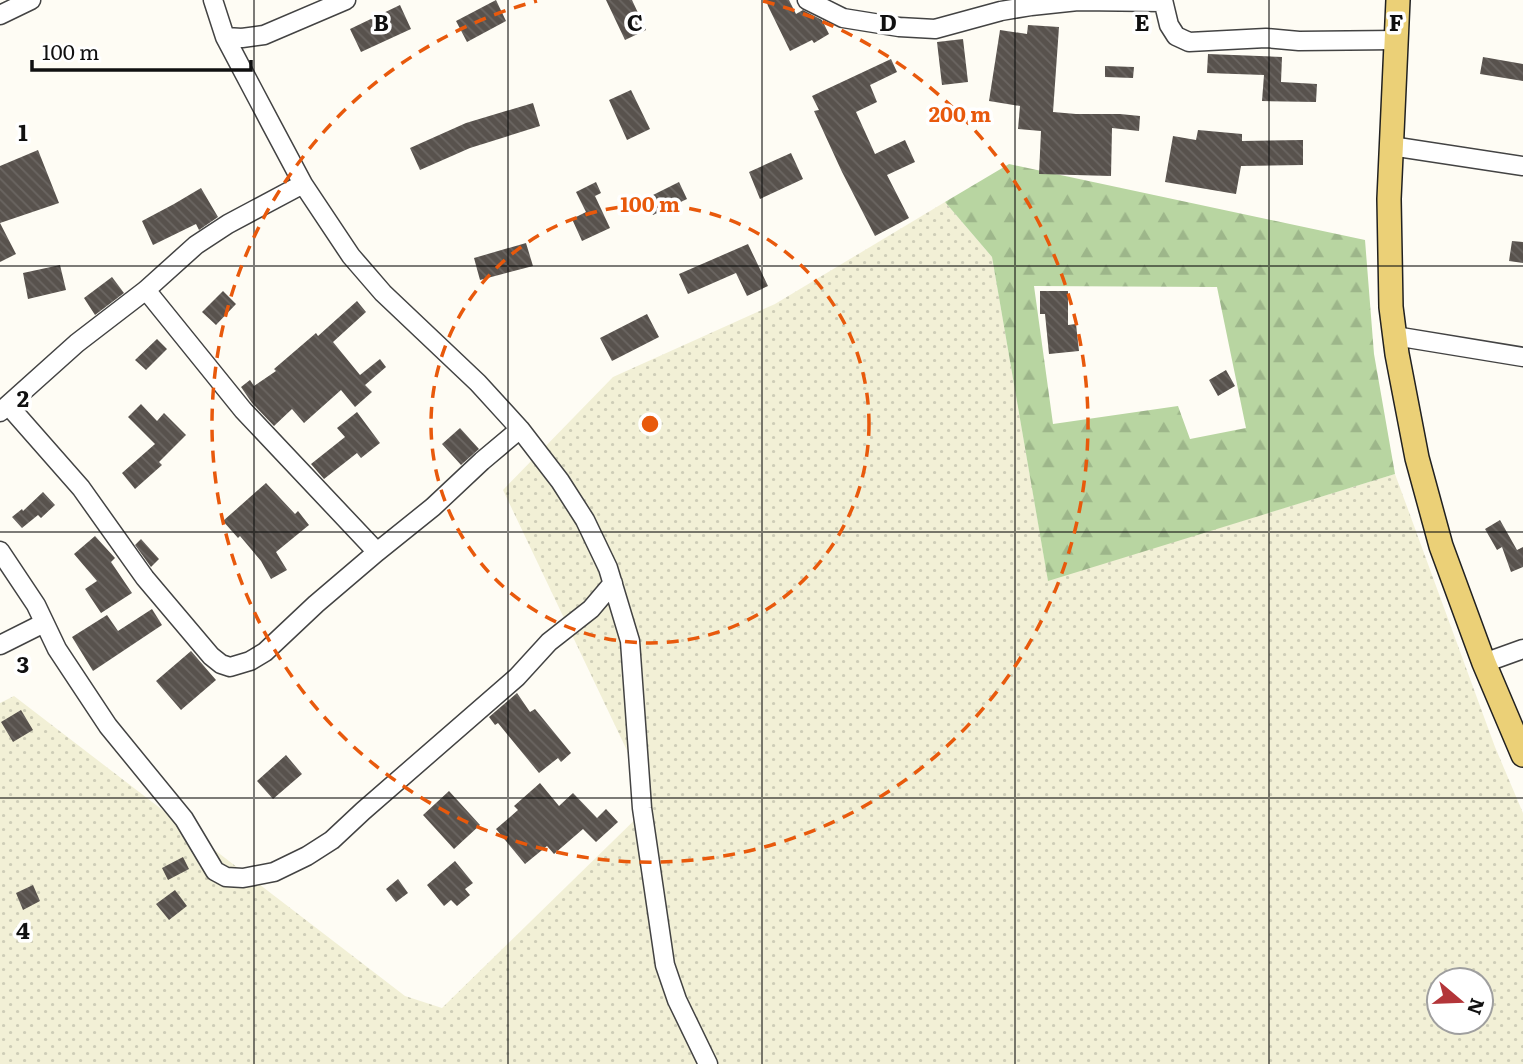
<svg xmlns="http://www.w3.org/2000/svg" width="1523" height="1064" viewBox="0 0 1523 1064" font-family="Literata,serif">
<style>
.farmland{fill:url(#farmland-dots);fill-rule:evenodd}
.forest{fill:url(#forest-firs);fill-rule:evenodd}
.building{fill:url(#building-back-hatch)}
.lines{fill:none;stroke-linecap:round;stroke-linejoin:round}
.minor-casing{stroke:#434343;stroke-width:21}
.major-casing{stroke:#212121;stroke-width:26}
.minor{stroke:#fff;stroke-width:18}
.major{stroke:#ebd077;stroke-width:23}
.grid{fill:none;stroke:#101010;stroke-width:2;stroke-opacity:0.55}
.ring{fill:none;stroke:#e8590c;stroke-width:3.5;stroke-dasharray:12 9}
.grid-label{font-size:23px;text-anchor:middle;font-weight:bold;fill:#101010;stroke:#fff;stroke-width:7;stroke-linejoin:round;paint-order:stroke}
.centre{fill:#e8590c;stroke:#fff;stroke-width:3.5}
.ring-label{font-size:21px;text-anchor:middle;font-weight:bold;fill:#e8590c;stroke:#fff;stroke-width:7;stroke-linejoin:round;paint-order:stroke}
</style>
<defs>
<pattern id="farmland-dots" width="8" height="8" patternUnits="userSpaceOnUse" patternTransform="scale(1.75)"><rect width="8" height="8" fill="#f2f0d6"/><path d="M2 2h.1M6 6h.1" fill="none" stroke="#cecdb7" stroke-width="1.8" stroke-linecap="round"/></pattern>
<pattern id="forest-firs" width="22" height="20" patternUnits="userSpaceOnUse" patternTransform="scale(1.75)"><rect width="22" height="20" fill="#b8d5a1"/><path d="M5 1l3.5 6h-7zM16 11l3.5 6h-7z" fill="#9db68a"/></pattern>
<pattern id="building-back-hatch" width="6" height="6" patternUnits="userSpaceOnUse" patternTransform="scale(1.75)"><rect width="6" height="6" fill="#58524d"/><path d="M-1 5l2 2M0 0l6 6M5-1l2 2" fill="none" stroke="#6b6662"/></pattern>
</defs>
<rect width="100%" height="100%" fill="#fefcf4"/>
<!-- farmland -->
<path class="farmland" d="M 945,202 L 992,257 L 1048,580 L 1395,474 L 1495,747 L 1523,813 L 1523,1064 L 0,1064 L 0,703 L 14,696 L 405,996 L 442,1008 L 652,803 L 503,490 L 613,377 L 775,304 ZM 1439,980 L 1481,980 L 1481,1022 L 1439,1022 Z"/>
<!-- forest -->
<path class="forest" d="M 1009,164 L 1365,240 L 1374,354 L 1395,474 L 1048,581 L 992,257 L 945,202 ZM 1034,286 L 1217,287 L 1246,428 L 1190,439 L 1178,406 L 1053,424 Z"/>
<!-- building -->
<path class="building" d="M 496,0 L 506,21 L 467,42 L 456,21 Z
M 606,0 L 632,0 L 646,30 L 625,40 Z
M 766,0 L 789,0 L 796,14 L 803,10 L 822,20 L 829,34 L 814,43 L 812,40 L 790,51 L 768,6 Z
M 400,5 L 411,29 L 361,52 L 350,29 Z
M 1028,25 L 1059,27 L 1053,112 L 1076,114 L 1120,114 L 1140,116 L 1139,131 L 1112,128 L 1111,176 L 1039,174 L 1041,131 L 1018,129 L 1020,106 L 989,101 L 1000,30 L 1027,34 Z
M 963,39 L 968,82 L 942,85 L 937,42 Z
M 1208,54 L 1282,57 L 1281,82 L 1317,84 L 1316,102 L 1262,101 L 1264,75 L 1207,73 Z
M 1483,57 L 1523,64 L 1523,81 L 1480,74 Z
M 891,59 L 897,72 L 870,85 L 877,102 L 856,112 L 875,154 L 905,140 L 915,162 L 887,175 L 909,218 L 875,236 L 842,172 L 814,111 L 819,110 L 812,96 Z
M 1105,66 L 1134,67 L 1133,78 L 1105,77 Z
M 631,90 L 650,129 L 627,140 L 609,100 Z
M 533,103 L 540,126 L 470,148 L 420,170 L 410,148 L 466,123 Z
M 1198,130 L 1242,134 L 1242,141 L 1303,140 L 1303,165 L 1241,166 L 1236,194 L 1165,182 L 1173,136 L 1196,140 Z
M 38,150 L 59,203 L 0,223 L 16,254 L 0,262 L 0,166 Z
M 791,153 L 803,179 L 760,199 L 749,172 Z
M 596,182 L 601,193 L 595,196 L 610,228 L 582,241 L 572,219 L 586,212 L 576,192 Z
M 679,182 L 687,199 L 653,215 L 645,199 Z
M 201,188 L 218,217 L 199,230 L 196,224 L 153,245 L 142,221 L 174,204 Z
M 1512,241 L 1523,242 L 1523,263 L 1509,261 Z
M 526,243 L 533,266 L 480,280 L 474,258 Z
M 748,244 L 768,286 L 747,296 L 736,273 L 688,294 L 679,274 Z
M 60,265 L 66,290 L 28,299 L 23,273 Z
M 112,277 L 124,293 L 95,315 L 84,298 Z
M 223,291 L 236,304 L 216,325 L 202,312 Z
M 1040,291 L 1068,291 L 1068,325 L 1076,324 L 1079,351 L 1049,354 L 1045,314 L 1040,314 Z
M 357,301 L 366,312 L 333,342 L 360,375 L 380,359 L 386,367 L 365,385 L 372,392 L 355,407 L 341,390 L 304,423 L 292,409 L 274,426 L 252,403 L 241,387 L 250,380 L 254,386 L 276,371 L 274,369 L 316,333 L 318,336 Z
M 647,314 L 659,337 L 612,361 L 600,338 Z
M 157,339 L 167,349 L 146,370 L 135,360 Z
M 1226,370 L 1235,386 L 1218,396 L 1209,380 Z
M 141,404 L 157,421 L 164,413 L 186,435 L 159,462 L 162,465 L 135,489 L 122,473 L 155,444 L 128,417 Z
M 357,412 L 380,443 L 361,458 L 357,453 L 324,479 L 311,464 L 345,437 L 337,428 Z
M 460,428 L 479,449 L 461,465 L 442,444 Z
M 266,483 L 295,514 L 298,511 L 309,525 L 276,552 L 287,570 L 271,579 L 261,561 L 240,536 L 238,538 L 223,521 Z
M 43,492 L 55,505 L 41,518 L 38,515 L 22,528 L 12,517 L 22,509 L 23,511 Z
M 1500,520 L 1517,550 L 1523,547 L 1523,567 L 1511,572 L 1502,547 L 1497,550 L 1485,529 Z
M 95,536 L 115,558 L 111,562 L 132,593 L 101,613 L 85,589 L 97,581 L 74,554 Z
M 141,539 L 159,559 L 151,567 L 135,545 Z
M 152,609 L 162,625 L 93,671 L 72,637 L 107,615 L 118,631 Z
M 191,651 L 216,680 L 181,710 L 156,681 Z
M 517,693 L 530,712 L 535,709 L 571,753 L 561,762 L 558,758 L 539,773 L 498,723 L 495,725 L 489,717 Z
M 21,710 L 33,730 L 13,742 L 1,722 Z
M 286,755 L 302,774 L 273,799 L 257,781 Z
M 540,783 L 559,806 L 573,793 L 597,818 L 606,809 L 618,822 L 596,842 L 583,829 L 554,854 L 547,846 L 525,864 L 496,829 L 518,810 L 514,806 Z
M 449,791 L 480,825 L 454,849 L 423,815 Z
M 183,857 L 189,869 L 168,880 L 162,868 Z
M 455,861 L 473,883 L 465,889 L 470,895 L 457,906 L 451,900 L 444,906 L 427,885 Z
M 398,879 L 408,893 L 396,902 L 386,889 Z
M 33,885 L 40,901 L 23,910 L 16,893 Z
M 175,890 L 187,906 L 169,920 L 156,904 Z"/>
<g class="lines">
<defs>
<path id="minor" d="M 213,0 L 225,37 L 271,124 L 303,184 L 351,256 L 383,293 L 478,383 L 520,429 L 560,481 L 585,520 L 608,568 L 630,641 L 642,808 L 665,965 L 677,1000 L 708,1064
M 807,0 L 843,18 L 899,27 L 935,29 L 1001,11 L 1031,6 L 1078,1 L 1163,2
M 1163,0 L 1169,25 L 1176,36 L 1189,42 L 1266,38 L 1299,41 L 1397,40
M 0,15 L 31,0
M 225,37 L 242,38 L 264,35 L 346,0
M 1391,146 L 1523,166
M 146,290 L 243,410 L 377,552
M 1395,336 L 1523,357
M 8,405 L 81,488 L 145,578 L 211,656 L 221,664 L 230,667 L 250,661 L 265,652 L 316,604 L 377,552 L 433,507 L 482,461 L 520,429
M 0,412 L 77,343 L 146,290 L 196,245 L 228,224 L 303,184
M 0,551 L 36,605 L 57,649 L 108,726 L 184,819 L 215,871 L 226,877 L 243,878 L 274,872 L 307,856 L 332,840 L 363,811 L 517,677 L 549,642 L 591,609 L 613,583
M 0,645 L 44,623
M 1484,663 L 1523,649"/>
<path id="major" d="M 1398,0 L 1389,199 L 1391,307 L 1397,354 L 1417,458 L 1441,546 L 1484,663 L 1523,755"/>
</defs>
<!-- minor casing -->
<use href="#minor" class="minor-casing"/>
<!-- major casing -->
<use href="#major" class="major-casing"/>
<!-- minor -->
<use href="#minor" class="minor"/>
<!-- major -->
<use href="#major" class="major"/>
</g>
<!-- grid -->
<path class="grid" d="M 254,0 L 254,1064M 508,0 L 508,1064M 762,0 L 762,1064M 1015,0 L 1015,1064M 1269,0 L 1269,1064M 0,266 L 1523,266M 0,532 L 1523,532M 0,798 L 1523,798"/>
<!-- distance rings -->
<g class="ring">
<circle cx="650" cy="424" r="219"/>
<path d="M763 1A438 438 0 1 1 537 1"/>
</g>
<g class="grid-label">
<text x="381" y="31">B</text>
<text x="635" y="31">C</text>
<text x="888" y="31">D</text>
<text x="1142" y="31">E</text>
<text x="1396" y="31">F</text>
<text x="23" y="141">1</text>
<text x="23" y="407">2</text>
<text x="23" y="673">3</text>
<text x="23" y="939">4</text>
</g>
<circle cx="650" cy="424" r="10" class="centre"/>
<g class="ring-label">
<text x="960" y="122">200 m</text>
<text x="650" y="212">100 m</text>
</g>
<!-- north arrow -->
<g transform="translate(1460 1001) rotate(109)"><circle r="33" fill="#ffffff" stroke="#9f9f9f" stroke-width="2"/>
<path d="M0-5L12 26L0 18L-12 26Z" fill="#b33539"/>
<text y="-10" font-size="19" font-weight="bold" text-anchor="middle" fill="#101010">N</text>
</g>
<!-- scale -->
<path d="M32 60v10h219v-10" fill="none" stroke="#101010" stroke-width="3.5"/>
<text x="42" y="60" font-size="21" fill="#101010" stroke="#ffffff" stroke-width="5" paint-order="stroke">100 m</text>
</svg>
